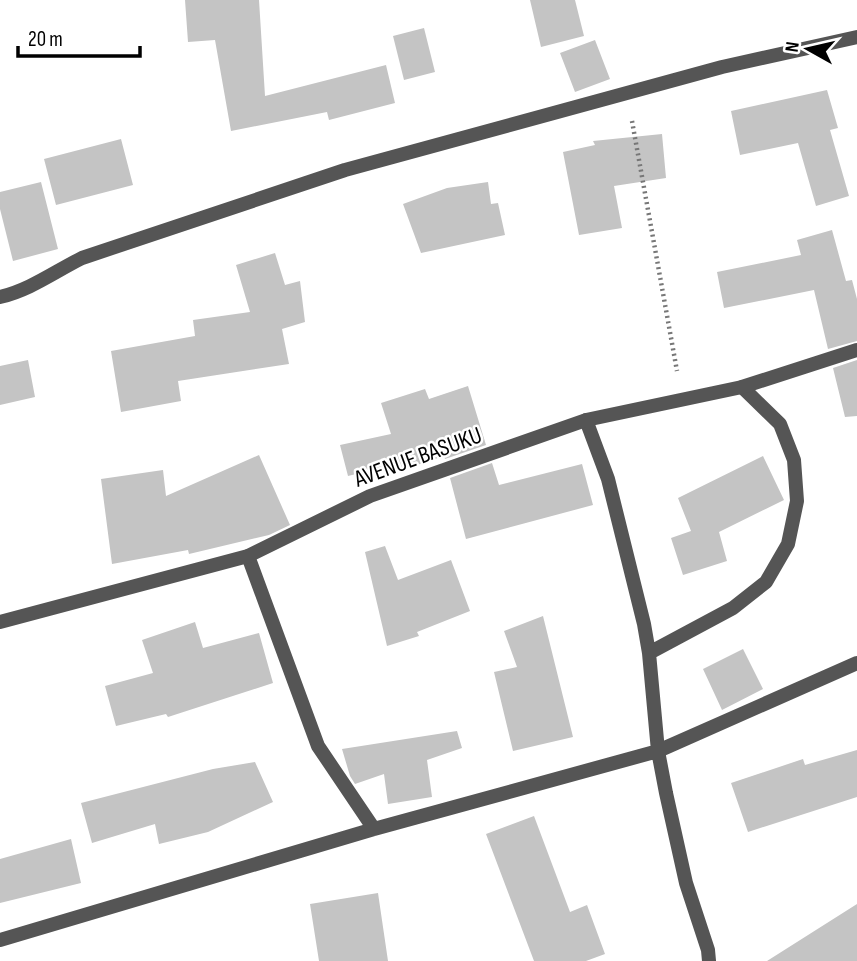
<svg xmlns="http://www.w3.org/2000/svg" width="857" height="961" viewBox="0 0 857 961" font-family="'Sofia Sans Condensed',sans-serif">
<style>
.building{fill:#c4c4c4}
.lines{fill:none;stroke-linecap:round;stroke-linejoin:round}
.path{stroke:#777;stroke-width:4.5;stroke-dasharray:2 3.5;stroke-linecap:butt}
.lane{stroke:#555;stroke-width:14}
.street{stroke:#555;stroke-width:14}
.labels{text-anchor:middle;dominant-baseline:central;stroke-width:5;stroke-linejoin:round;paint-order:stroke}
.street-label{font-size:24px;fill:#000;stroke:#fff}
</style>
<rect width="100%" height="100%" fill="#fff"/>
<!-- building -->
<path class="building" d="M 185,0 L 259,0 L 265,96 L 386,65 L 395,103 L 329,120 L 327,112 L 231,131 L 215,40 L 188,42 Z
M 530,0 L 575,0 L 584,36 L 541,47 Z
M 424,28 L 435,72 L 404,80 L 393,36 Z
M 595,40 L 610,79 L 575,92 L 560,53 Z
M 827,90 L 838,128 L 830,130 L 849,196 L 816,206 L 798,143 L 740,155 L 731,111 Z
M 662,134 L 666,178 L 614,186 L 622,228 L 579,235 L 563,152 L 595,145 L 593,141 Z
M 121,139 L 133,185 L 56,205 L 44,159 Z
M 41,182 L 58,249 L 13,261 L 0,209 L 0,192 Z
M 488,182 L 491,204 L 498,203 L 505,235 L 421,253 L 403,204 L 447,188 Z
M 832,230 L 846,281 L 852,280 L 857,299 L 857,341 L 828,349 L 814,290 L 724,308 L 717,272 L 801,255 L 797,240 Z
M 275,253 L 285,285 L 300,281 L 305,322 L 282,329 L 289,364 L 178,381 L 181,401 L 121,412 L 111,351 L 195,336 L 193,320 L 250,312 L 236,265 Z
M 28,360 L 35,397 L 0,405 L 0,366 Z
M 857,360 L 857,416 L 845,417 L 833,368 Z
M 468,386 L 486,445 L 445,459 L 444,456 L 402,470 L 400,463 L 348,476 L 340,445 L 391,434 L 381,403 L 425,389 L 429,399 Z
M 259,455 L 290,525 L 269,535 L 189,554 L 188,550 L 112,564 L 101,479 L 163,470 L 166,496 Z
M 763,456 L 784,500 L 719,532 L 727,561 L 683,575 L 671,538 L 691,531 L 678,498 Z
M 492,463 L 499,485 L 582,464 L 593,505 L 466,539 L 450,478 Z
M 385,546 L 398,580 L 451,560 L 470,611 L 417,632 L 419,636 L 387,646 L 365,552 Z
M 543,616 L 573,737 L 513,751 L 494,672 L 517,667 L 504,631 Z
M 195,622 L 203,648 L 259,633 L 273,683 L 168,717 L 166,714 L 116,726 L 105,686 L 153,673 L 142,640 Z
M 743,649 L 763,689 L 722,710 L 703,669 Z
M 457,731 L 462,748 L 427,760 L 432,797 L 388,804 L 384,774 L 355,784 L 350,776 L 342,749 Z
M 857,750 L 857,797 L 748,832 L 731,783 L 803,759 L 805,765 Z
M 255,762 L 273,802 L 208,832 L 159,844 L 155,824 L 92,843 L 81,803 L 213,769 Z
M 534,816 L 570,912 L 587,905 L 605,954 L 586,961 L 534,961 L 486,834 Z
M 71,839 L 81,883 L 0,903 L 0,859 Z
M 378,893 L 388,961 L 319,961 L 310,904 Z
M 857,904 L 857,961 L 767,961 Z"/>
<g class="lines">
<!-- path -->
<path class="path" d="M 632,121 L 677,371"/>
<!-- lane -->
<path class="lane" d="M 586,420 L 608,479 L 644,624 L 649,653 L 658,751 L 666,793 L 686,883 L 708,950 L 709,961
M 248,556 L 318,746 L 374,829
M 649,653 L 733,608 L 766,582 L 788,544 L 797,501 L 794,460 L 780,424 L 742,387
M 0,940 L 374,829 L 658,751 L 857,663"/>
<!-- street -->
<path class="street" d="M 0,297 C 30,290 54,272 82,258 L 345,170 L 722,67 L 857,37
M 0,622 L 248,556 L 370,496 L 586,420 L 742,387 L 857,350"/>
</g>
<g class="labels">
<!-- street labels -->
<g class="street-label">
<text transform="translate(418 457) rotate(-20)">AVENUE BASUKU</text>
</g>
</g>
<!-- north arrow -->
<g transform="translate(808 49) rotate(278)" stroke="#ffffff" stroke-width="5" paint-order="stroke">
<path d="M0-5L12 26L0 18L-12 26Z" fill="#000000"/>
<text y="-10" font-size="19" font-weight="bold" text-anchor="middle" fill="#000000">N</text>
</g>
<!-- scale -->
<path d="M18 46v10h122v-10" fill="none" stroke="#000000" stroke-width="3.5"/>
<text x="28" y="46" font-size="21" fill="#000000" stroke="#ffffff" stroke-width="5" paint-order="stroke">20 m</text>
</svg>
